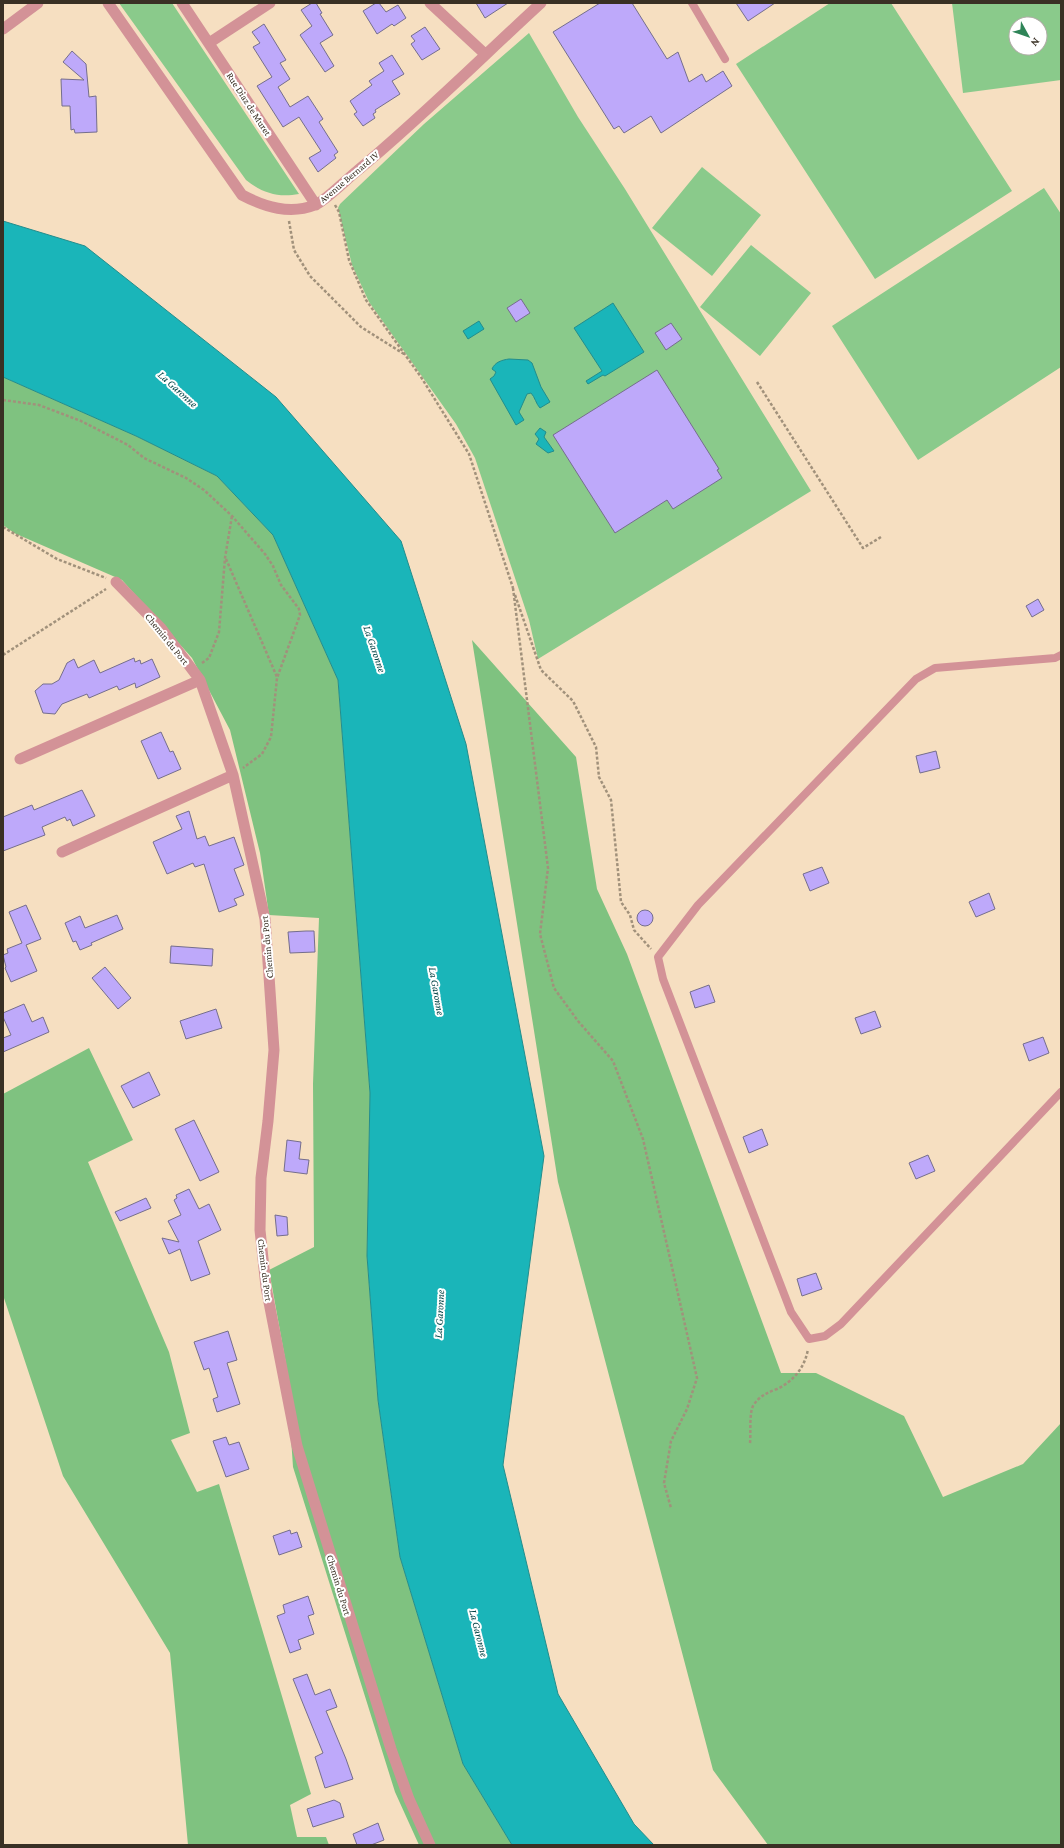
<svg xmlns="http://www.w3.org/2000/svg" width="1064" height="1848" viewBox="0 0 1064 1848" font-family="'Crimson Pro',serif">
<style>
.green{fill:#8aca8b;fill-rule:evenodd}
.forest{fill:#7fc280}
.water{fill:#1ab5b9;stroke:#238d8c}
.building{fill:#bea9fa;stroke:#756e8c}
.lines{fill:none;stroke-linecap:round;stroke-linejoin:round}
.path{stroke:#a1917b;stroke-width:2.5;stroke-dasharray:3 2;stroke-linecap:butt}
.service{stroke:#d39297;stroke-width:8}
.minor{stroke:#d39297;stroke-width:11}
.labels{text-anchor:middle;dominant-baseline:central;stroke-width:4;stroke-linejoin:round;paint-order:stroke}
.street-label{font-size:10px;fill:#393024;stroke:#fff}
.water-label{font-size:11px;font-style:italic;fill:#044547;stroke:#fff}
</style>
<rect width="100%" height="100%" fill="#f6dfc1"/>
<!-- green -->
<path class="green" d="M 119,3 L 172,3 L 299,194 C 278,198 262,193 246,180 Z
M 830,3 L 891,3 L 1012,191 L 875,279 L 736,64 Z
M 952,3 L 1061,3 L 1061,80 L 963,93 ZM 1016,24 L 1040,24 L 1040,48 L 1016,48 Z
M 529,33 L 578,117 L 625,189 L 811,491 L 538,659 L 529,620 L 475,458 L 456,424 L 369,302 L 352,265 L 338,208 L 340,204 L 424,124 Z
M 702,167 L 761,215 L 712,276 L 652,228 Z
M 1044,188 L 1061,214 L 1061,367 L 918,460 L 832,326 Z
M 751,245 L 811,293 L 760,356 L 700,307 Z"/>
<!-- forest -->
<path class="forest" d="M 3,377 L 136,436 L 217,476 L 273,535 L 338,680 L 370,1093 L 367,1256 L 378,1400 L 400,1557 L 463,1764 L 512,1845 L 419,1845 L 395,1792 L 293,1467 L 286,1364 L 269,1270 L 314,1247 L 313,1084 L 319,918 L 269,915 L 260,853 L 230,730 L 192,658 L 122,580 L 14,533 L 3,525 Z
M 472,640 L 576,757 L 597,889 L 627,954 L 781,1373 L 816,1373 L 904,1416 L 943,1497 L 1023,1464 L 1061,1423 L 1061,1845 L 768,1845 L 713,1770 L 558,1182 Z
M 89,1048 L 133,1140 L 88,1162 L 169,1352 L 190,1433 L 171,1440 L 197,1492 L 219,1484 L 311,1794 L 290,1805 L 297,1837 L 326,1837 L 329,1845 L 188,1845 L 170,1653 L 63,1476 L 3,1295 L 3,1094 Z"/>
<!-- water -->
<path class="water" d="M 3,221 L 85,246 L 276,397 L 401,541 L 466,744 L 544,1156 L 503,1465 L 558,1694 L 634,1824 L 654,1845 L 512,1845 L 463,1764 L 400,1557 L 378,1400 L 367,1256 L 370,1093 L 338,680 L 273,535 L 217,476 L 136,436 L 3,377 Z
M 613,303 L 644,352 L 605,376 L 603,375 L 588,384 L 586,381 L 602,371 L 574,328 Z
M 479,321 L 484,329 L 468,339 L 463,331 Z
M 509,359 L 528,360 L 532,363 L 541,387 L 550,402 L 540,408 C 536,404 535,397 531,393 L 527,394 L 519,412 L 524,420 L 516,425 L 490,379 L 494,376 L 496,372 L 492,369 C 495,362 502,360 509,359 Z
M 540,428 L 546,432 L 544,437 L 554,451 L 548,453 L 536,444 L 539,439 L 535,434 Z"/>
<!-- building -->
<path class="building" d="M 312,3 L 316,3 L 322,13 L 320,14 L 333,35 L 320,43 L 334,66 L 325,72 L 300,35 L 312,26 L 301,10 Z
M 376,3 L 379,3 L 386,12 L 398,5 L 406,18 L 394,26 L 392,24 L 377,34 L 363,11 Z
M 476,3 L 508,3 L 485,18 Z
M 600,3 L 632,3 L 667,59 L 678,52 L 689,82 L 702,74 L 706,82 L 723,71 L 732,86 L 661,133 L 651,116 L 624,133 L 619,126 L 614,129 L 553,32 Z
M 736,3 L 775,3 L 748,21 Z
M 264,24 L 286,60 L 280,63 L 290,79 L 278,87 L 290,107 L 308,96 L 323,119 L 319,122 L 338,152 L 334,155 L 336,158 L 318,172 L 309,158 L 321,151 L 299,117 L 283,127 L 257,86 L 272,77 L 253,47 L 260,43 L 252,32 Z
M 425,27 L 440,49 L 422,60 L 411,44 L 415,41 L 411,36 Z
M 72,51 L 86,64 L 89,97 L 96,96 L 97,132 L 75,133 L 74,129 L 71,130 L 70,106 L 62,106 L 61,79 L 84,80 L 63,62 Z
M 392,55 L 404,74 L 392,81 L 400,94 L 375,110 L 376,112 L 373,114 L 375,118 L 363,126 L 354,114 L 357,112 L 350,101 L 372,85 L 369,81 L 384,71 L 379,63 Z
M 521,299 L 530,313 L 516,322 L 507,308 Z
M 671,323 L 682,339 L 666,350 L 655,333 Z
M 657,370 L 719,469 L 717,470 L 722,478 L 673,509 L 667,500 L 615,533 L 553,435 Z
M 1038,599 L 1044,610 L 1032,617 L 1026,606 Z
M 134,658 L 135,662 L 140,660 L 141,664 L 152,659 L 160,677 L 136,688 L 135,683 L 119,690 L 117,686 L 89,698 L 87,694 L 62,704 L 55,714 L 43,713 L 35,691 L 43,684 L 52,684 L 59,680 L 67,663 L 74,659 L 78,668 L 94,660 L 100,673 Z
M 161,732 L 170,752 L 173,751 L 181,769 L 158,779 L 141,741 Z
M 936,751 L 940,768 L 920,773 L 916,756 Z
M 82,790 L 95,816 L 73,826 L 70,819 L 67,821 L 65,817 L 42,827 L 45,835 L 3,851 L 3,817 L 32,805 L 34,810 Z
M 189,811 L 197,839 L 205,836 L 209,846 L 234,837 L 244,865 L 234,869 L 244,895 L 234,899 L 237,905 L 219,912 L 204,864 L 195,867 L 193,863 L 167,874 L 153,842 L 182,829 L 176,816 Z
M 822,867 L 829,883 L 810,891 L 803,874 Z
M 989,893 L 995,909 L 976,917 L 969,902 Z
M 26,905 L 41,939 L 26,945 L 37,971 L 11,982 L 5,968 L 6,967 L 3,955 L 8,953 L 7,949 L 22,943 L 9,912 Z
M637 918a8 8 0 1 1 16 0a8 8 0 1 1-16 0Z
M 117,915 L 123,929 L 91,943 L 92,945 L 80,950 L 76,941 L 73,942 L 65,923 L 80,916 L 85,928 Z
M 306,931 L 314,931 L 315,952 L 290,953 L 288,932 Z
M 171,946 L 213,949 L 212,966 L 170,963 Z
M 105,967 L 131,998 L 118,1009 L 92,978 Z
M 709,985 L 715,1002 L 695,1008 L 690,992 Z
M 24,1004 L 32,1022 L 43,1017 L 49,1032 L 3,1052 L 3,1038 L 11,1035 L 3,1017 L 3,1013 Z
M 216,1009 L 222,1028 L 186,1039 L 180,1021 Z
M 875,1011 L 881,1027 L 861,1034 L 855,1018 Z
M 1043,1037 L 1049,1053 L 1029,1061 L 1023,1044 Z
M 149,1072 L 160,1095 L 133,1108 L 121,1086 Z
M 194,1120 L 219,1172 L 200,1181 L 175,1129 Z
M 762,1129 L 768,1145 L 749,1153 L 743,1137 Z
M 287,1140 L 301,1142 L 299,1159 L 309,1160 L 307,1174 L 284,1171 Z
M 928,1155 L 935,1171 L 916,1179 L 909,1163 Z
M 189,1189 L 199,1209 L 209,1204 L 221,1230 L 198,1241 L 210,1274 L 191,1281 L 180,1249 L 169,1254 L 162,1238 L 179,1242 L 168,1221 L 181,1215 L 174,1200 L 177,1198 L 176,1195 Z
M 146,1198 L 151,1208 L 120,1221 L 115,1212 Z
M 275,1215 L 287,1217 L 288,1235 L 277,1236 Z
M 816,1273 L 822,1289 L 802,1296 L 797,1279 Z
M 228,1331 L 237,1360 L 227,1363 L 240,1404 L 217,1412 L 213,1399 L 218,1397 L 209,1368 L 204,1370 L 194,1342 Z
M 226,1437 L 229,1445 L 239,1442 L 249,1469 L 226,1477 L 213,1441 Z
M 290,1530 L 291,1534 L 297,1532 L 302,1547 L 279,1555 L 273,1536 Z
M 308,1596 L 314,1614 L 308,1616 L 314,1634 L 298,1640 L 301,1649 L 290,1653 L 277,1616 L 285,1613 L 283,1605 Z
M 307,1674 L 315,1695 L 330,1689 L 337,1707 L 326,1711 L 346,1759 L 353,1779 L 325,1788 L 315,1757 L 323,1753 L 293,1679 Z
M 334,1800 L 340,1803 L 344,1817 L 313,1827 L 307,1809 Z
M 378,1823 L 384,1840 L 371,1845 L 357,1845 L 353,1834 Z"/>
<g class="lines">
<!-- path -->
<path class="path" d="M 335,205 L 339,212 L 349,260 L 366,300 L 421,377 L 469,454 L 513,588
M 289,221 L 294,250 L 310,276 L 361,327 L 404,354
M 757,382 L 863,548 L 881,537
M 3,400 L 39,405 L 81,421 L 128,445 L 144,458 L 186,478 L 204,490 L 232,516 L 265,554 L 273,566 L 281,585 L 299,609 L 300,615 L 277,678 L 271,737 L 262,754 L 243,768
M 3,527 L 57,559 L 106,578
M 226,559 L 277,677
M 513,588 L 548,868 L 540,934 L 554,988 L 578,1021 L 613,1061 L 643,1139 L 697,1378 L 687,1409 L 671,1441 L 664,1483 L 671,1508
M 515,595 L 541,670 L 573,701 L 596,747 L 599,777 L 611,800 L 621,902 L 630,915 L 634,930 L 651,949
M 3,655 L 106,589
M 202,663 L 209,658 L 219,632 L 225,558 L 232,516
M 750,1443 C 751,1434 749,1414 753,1406 C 759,1396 767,1393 777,1389 C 794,1381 805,1367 808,1349"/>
<!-- service -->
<path class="service" d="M 692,3 L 725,59
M 1061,655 L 1055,658 L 935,668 L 916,679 L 698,905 L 658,957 L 663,979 L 791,1312 L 809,1339 L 825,1336 L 841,1324 L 1061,1092"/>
<!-- minor -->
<path class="minor" d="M 108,3 L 242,195 C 265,207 290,215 315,205 C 324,202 348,178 357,171 C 421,118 480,59 541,3
M 182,3 L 316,205
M 430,3 L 485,54
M 3,29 L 38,3
M 209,43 L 270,3
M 116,582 L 161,628 L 200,680 L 233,775 L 265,919 L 269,976 L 274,1050 L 268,1121 L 261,1178 L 260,1230 L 266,1287 L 297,1446 L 391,1749 L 409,1799 L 430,1845
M 20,759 L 200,680
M 62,852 L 233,775"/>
</g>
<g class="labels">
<!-- street labels -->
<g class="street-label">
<text transform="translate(249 104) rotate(57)">Rue Diaz de Muret</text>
<text transform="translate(349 177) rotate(-40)">Avenue Bernard IV</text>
<text transform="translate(167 639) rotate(51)">Chemin du Port</text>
<text transform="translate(267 947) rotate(-95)">Chemin du Port</text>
<text transform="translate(265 1270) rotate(83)">Chemin du Port</text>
<text transform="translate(339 1585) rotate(73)">Chemin du Port</text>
</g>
<!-- water labels -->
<g class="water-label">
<text transform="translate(178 389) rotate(42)">La Garonne</text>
<text transform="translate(375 649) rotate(71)">La Garonne</text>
<text transform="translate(437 991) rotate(80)">La Garonne</text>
<text transform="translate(439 1314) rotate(-87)">La Garonne</text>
<text transform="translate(479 1633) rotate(76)">La Garonne</text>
</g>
</g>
<!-- border -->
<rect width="1064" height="1848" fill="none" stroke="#393024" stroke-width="8"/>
<!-- north arrow -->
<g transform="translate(1028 36) rotate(130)"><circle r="19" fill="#ffffff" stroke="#b0aca7"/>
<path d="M0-3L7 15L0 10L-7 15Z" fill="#2e8457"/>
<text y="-6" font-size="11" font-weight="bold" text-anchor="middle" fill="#393024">N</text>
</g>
</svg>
